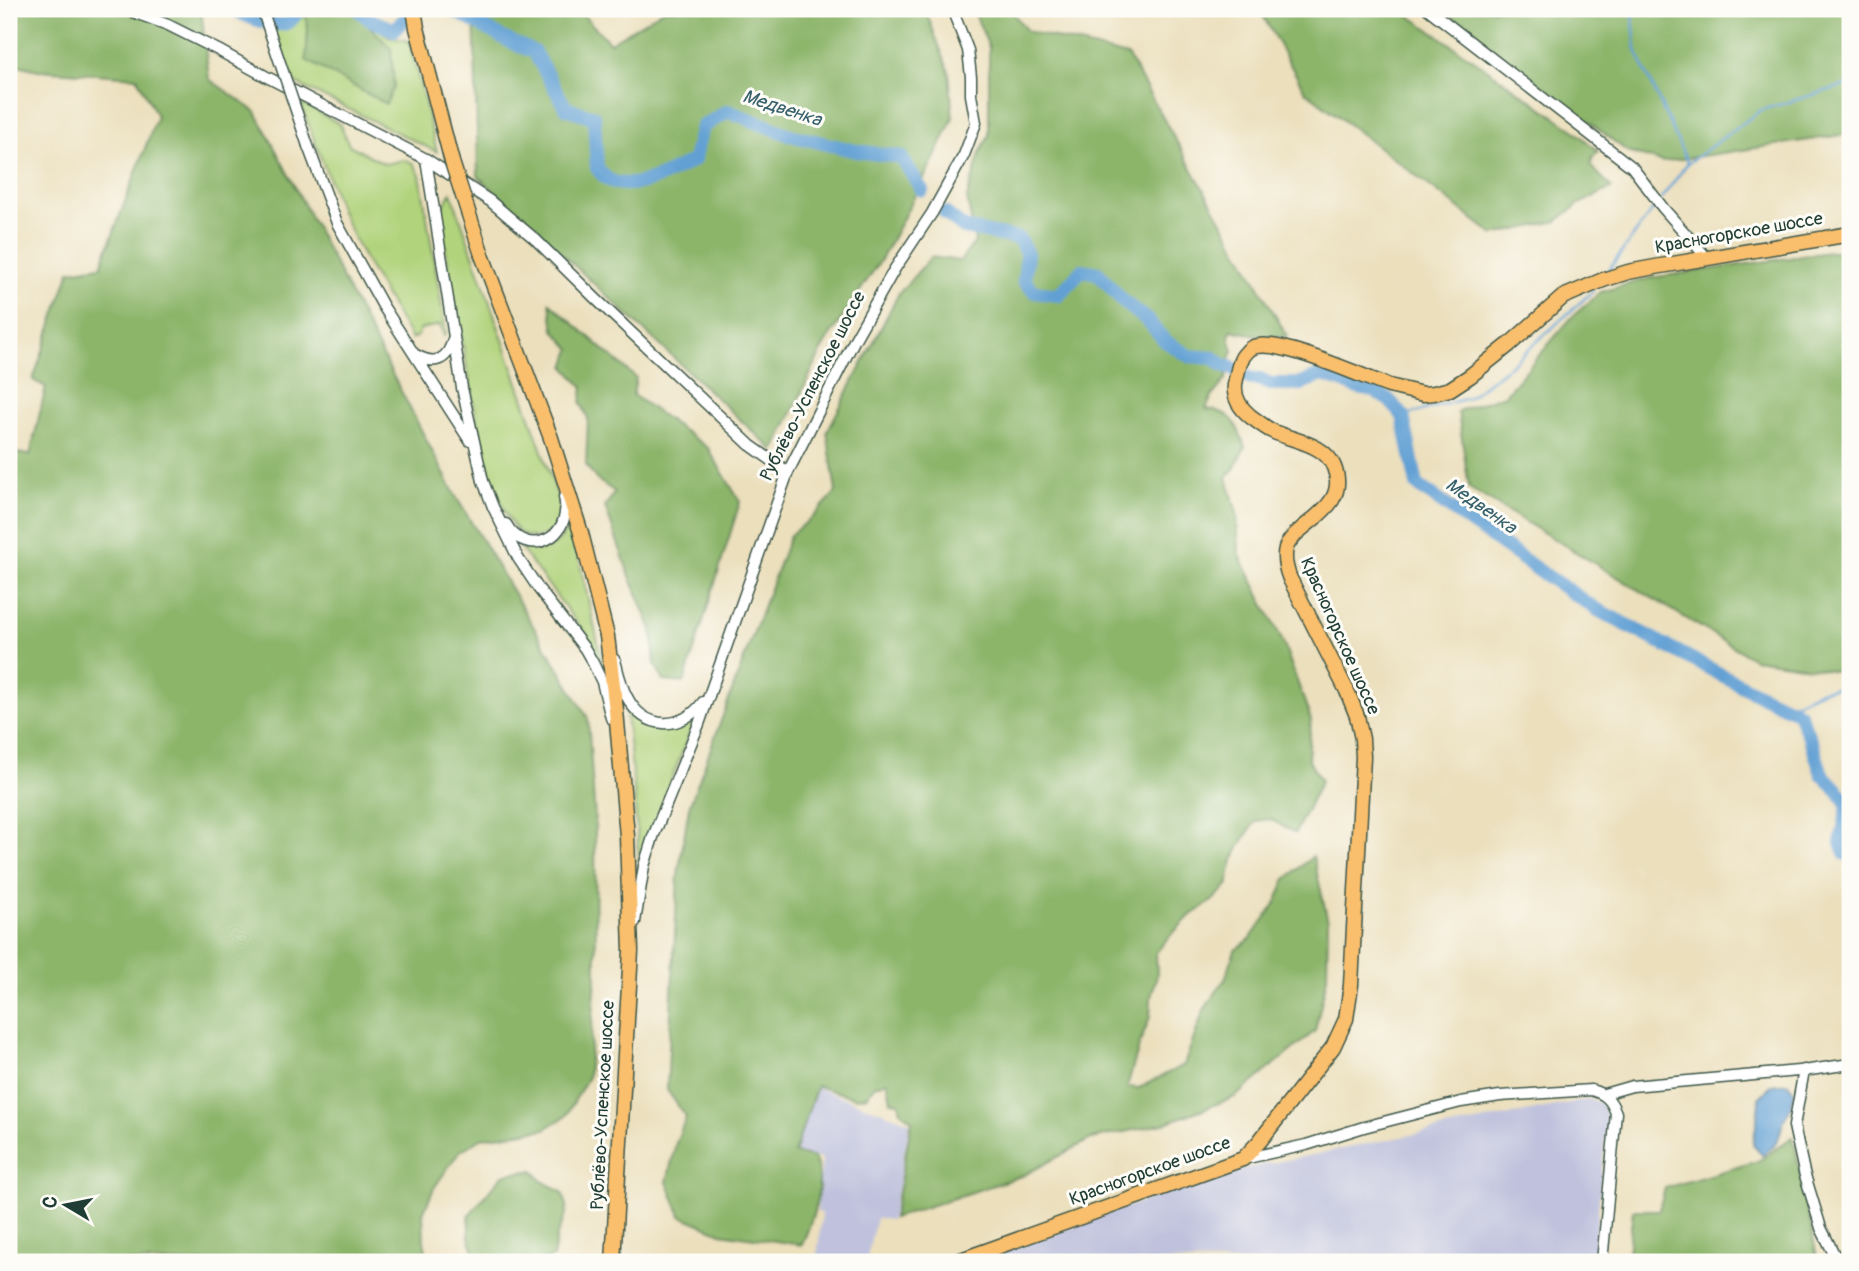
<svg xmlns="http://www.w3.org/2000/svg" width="1859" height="1271" viewBox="0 0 1859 1271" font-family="Pangolin,sans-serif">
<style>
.industrial{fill:#c0c2dd}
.green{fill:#b1d37b;stroke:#688858;stroke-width:2}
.forest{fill:#8cb56b;stroke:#567950;stroke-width:2}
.water{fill:#62a0d4;stroke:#406e84;stroke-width:2}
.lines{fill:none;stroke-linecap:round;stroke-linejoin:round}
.stream{stroke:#62a0d4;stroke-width:2.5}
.river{stroke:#62a0d4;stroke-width:14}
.minor-casing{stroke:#3e5548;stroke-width:13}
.major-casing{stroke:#3e5548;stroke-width:17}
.minor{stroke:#fff;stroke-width:10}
.major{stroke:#f9bf6d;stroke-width:14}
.minor-bridge-casing{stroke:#3e5548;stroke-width:13;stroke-linecap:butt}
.major-bridge-casing{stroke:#3e5548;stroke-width:17;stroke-linecap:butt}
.minor-bridge{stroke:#fff;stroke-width:10}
.major-bridge{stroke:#f9bf6d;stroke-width:14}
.labels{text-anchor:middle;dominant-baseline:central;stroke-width:6;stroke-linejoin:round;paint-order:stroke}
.street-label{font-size:18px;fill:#1f3d34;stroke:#fdfcf7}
.water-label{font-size:19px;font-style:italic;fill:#36606c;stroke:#fdfcf7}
</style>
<rect width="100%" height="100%" fill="#fdfcf7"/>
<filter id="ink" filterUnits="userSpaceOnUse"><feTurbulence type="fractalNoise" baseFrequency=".0143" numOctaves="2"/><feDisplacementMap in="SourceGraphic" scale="14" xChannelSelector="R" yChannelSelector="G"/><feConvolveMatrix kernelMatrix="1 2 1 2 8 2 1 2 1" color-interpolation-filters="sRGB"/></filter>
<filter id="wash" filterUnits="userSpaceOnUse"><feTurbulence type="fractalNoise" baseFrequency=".00686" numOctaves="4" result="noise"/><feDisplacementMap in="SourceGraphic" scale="28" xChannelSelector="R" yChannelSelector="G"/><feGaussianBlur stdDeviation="1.57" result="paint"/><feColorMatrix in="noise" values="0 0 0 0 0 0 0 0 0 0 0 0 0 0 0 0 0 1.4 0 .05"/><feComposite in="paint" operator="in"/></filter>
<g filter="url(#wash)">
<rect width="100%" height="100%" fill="#ebdfbc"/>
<!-- industrial -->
<path class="industrial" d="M 817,1088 L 910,1122 L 891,1220 L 876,1218 L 866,1262 L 852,1262 L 817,1256 L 822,1213 L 817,1212 L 822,1159 L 795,1152 Z
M 1590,1099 L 1602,1104 L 1607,1117 L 1593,1262 L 977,1262 L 1217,1174 Z"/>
<!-- green -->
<path class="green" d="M 306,15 L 308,28 L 307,60 L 391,49 L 364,20 L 390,37 L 409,41 L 437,152 L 295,83 L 274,30 L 289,26 Z
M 300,102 L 340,124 L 349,145 L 385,164 L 404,160 L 413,163 L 420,175 L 446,333 L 444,336 L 440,325 L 420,329 L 418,336 L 411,339 L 365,260 L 343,216 Z
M 451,192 L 559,500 C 560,507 561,514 558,521 C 552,536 531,543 518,531 C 507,521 501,502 496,489 C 481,450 475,409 467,368 C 458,317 449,266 439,215 Z
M 570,521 L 605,673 L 587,636 L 518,545 C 543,556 562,547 570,521 Z
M 625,704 C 637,722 658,735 680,728 C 685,726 690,722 695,719 L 639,862 L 634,787 Z"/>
<!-- forest -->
<path class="forest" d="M 9,9 L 201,9 L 209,79 L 256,112 L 455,495 L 588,718 L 595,820 L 596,978 L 588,1077 L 566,1116 L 545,1129 L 481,1138 L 459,1152 L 434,1188 L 423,1213 L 424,1241 L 428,1262 L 9,1262 L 9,452 L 30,455 L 46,387 L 33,380 L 70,271 L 101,266 L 157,116 L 137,77 L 38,70 L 9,63 Z
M 348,9 L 364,20 L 391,49 L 394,86 L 386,104 L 306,60 L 308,28 L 306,15 Z
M 474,9 L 577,9 L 610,43 L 665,9 L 925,9 L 949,72 L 953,118 L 931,165 L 882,258 L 824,345 L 774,451 L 478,176 Z
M 973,9 L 1010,9 L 1027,31 L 1128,56 L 1287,336 L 1261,336 L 1231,330 L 1229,337 L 1233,351 L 1229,361 L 1226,379 L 1212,396 L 1206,409 C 1234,412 1236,423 1245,447 L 1234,469 L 1227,477 L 1237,514 L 1239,554 L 1283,642 L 1311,720 L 1308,759 L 1321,781 L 1295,833 L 1270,819 L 1256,821 C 1243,839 1228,862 1229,884 L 1211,902 L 1191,915 L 1167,939 L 1156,953 L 1157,975 L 1151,997 L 1150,1017 L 1140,1043 L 1127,1087 L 1139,1088 L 1184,1065 L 1204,1010 L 1225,979 L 1235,950 L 1250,939 L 1276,903 L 1285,880 L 1313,856 L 1328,921 L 1327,977 L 1315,1031 L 1235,1097 L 1163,1124 L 1091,1139 L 1024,1175 L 893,1218 L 912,1120 L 901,1112 L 899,1102 L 891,1101 L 887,1081 L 874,1086 L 867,1096 L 856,1098 L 817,1086 L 794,1153 L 814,1158 C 827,1185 812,1219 802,1245 L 721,1233 L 681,1216 L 667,1182 L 676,1143 L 686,1117 L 667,1090 L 678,875 L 689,807 L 790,535 L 813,517 L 836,492 L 827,432 L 899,293 L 931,257 L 960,261 L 975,242 L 967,198 L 980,153 L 989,135 L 989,47 Z
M 1259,9 L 1400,9 L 1574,130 L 1598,151 L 1593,157 L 1591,166 L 1612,188 L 1579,204 L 1557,221 L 1494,235 L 1305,91 Z
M 1442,9 L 1850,9 L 1850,134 L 1662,162 L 1628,152 Z
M 1850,249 L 1850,673 L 1754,659 L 1469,488 L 1458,411 L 1505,395 L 1573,316 L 1601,292 L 1650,278 Z
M 550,303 L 636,378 L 633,395 L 708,448 L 740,502 L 684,683 L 664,681 L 655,664 L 652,629 L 629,574 L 605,507 L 615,492 L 596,479 L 586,465 L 588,418 L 581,403 L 583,387 L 565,367 L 571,349 L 554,330 Z
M 1793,1137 L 1818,1262 L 1627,1262 L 1633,1210 L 1659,1210 L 1665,1188 L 1758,1161 Z
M 533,1170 L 542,1181 L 562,1192 L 567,1205 L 566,1213 L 557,1235 L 553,1257 L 543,1262 L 478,1262 L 469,1237 L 469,1215 L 502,1176 C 511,1170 522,1174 533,1170 Z"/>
<!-- water -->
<path class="water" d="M 1788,1083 L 1795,1092 L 1791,1106 L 1783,1121 L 1780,1134 L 1774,1146 L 1762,1155 L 1753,1145 C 1755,1129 1759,1114 1759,1098 L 1772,1085 Z"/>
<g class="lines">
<!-- stream -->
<path class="stream" d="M 1632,9 L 1636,50 L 1687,162
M 1661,199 L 1687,164 L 1761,110 L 1850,84
M 1607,272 L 1657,204
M 1403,416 L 1468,398 L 1511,365 L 1593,291
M 1786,707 L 1823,690 L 1850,685"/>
<!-- river -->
<path class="river" d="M 235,9 C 245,17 277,29 289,22 C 293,19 297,12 301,9
M 358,9 L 369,19 L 394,30 L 414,9
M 451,9 L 505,39 L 534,52 L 566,108 L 594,117 L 597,168 C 600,172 604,177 609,180 C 634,193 672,172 694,160 L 702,127 L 728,111 L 790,135 L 856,151 L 901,157 L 922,190
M 945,213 L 964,228 L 1019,239 L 1027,254 L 1024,281 L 1035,292 L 1059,295 L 1082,270 L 1098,273 L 1124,302 L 1148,321 L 1165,341 L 1189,356 L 1214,358 L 1223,365 L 1232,368 L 1251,379 L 1260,379 L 1270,384 L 1301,384 L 1322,375 L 1339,380 L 1358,388 L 1374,391 L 1389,400 L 1403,416 L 1417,485 L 1541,572 L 1596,609 L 1760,695 L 1799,713 L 1813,747 L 1822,774 L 1842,795 L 1848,807 L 1841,843 L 1845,853 L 1850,856"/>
</g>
</g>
<g filter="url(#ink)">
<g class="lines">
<defs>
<path id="minor" d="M 114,9 L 130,11 L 168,25 L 218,50 L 265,76 L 426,159 L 490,201 L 535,239 L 597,300 L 750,445 L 788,472
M 1428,9 L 1632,167 L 1663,208 L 1707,258
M 308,146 L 337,223 L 383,306 L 470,441
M 426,159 L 462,388 L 483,481 L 493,507 L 518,558 L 538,588 L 585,649 L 593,663 L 602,682 L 611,718
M 416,355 C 435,366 448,360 453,339
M 506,524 C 526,560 574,539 564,497
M 615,660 C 618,672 621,686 627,697 C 644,731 682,731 703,702
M 635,922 L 644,866 L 653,837 L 699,724 L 788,472 L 855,339 L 894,270 L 932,213 L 964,155 L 976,123 L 971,95 L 971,77 L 968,50 L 952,9
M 1804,1070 L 1794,1126 L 1804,1172 L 1821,1228 L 1838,1262
M 1604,1094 L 1632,1086 L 1810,1070 L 1850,1064
M 1243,1159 L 1306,1145 L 1364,1127 L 1461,1102 L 1500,1096 L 1591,1090 C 1605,1094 1611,1099 1616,1113 L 1602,1262"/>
<path id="major" d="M 482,255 L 551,438 L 581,533 L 607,636 L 616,710 L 627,836 L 631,951 L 613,1262
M 955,1262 L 1243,1159 L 1259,1142 L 1333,1047 L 1346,1019 L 1351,985 L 1363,757 L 1362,739 L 1357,716 L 1347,691 L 1290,579 C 1286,569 1283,559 1286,548 C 1295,522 1351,510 1334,467 C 1325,443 1292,441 1272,431 C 1264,427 1257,421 1250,416 C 1238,406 1232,394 1236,379 C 1238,371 1239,360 1245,354 C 1248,350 1252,346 1258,346 C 1284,341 1361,376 1389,386 L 1423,394 L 1434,393 L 1450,389 L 1470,376 L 1510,344 L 1563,297 L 1603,280 L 1628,272 L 1655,267 L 1850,234"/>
</defs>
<!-- minor casing -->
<use href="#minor" class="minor-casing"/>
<!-- major casing -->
<use href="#major" class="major-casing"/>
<!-- minor -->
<use href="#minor" class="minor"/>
<!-- major -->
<use href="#major" class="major"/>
<defs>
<path id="minor-bridge" d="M 262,9 L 308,146"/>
<path id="major-bridge" d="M 414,9 L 417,28 L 452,162 L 482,255"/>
</defs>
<!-- minor-bridge casing -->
<use href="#minor-bridge" class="minor-bridge-casing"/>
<!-- major-bridge casing -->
<use href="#major-bridge" class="major-bridge-casing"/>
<!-- minor-bridge -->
<use href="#minor-bridge" class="minor-bridge"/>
<!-- major-bridge -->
<use href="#major-bridge" class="major-bridge"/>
</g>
</g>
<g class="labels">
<!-- street labels -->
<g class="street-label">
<text transform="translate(1739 233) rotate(-10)">Красногорское шоссе</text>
<text transform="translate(813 386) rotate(-63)">Рублёво-Успенское шоссе</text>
<text transform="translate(1340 636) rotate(66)">Красногорское шоссе</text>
<text transform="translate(603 1105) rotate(-87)">Рублёво-Успенское шоссе</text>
<text transform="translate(1150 1171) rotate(-20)">Красногорское шоссе</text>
</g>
<!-- water labels -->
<g class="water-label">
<text transform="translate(782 108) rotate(18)">Медвенка</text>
<text transform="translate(1481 506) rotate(35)">Медвенка</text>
</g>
</g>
<!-- margin -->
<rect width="1859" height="1271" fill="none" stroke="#fdfcf7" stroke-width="35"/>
<!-- north arrow -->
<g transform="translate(66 1205) rotate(280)" stroke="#fdfcf7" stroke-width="5" paint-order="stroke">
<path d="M0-5L12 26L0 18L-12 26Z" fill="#1f3d34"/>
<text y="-10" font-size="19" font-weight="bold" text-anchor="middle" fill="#1f3d34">С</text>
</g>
</svg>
